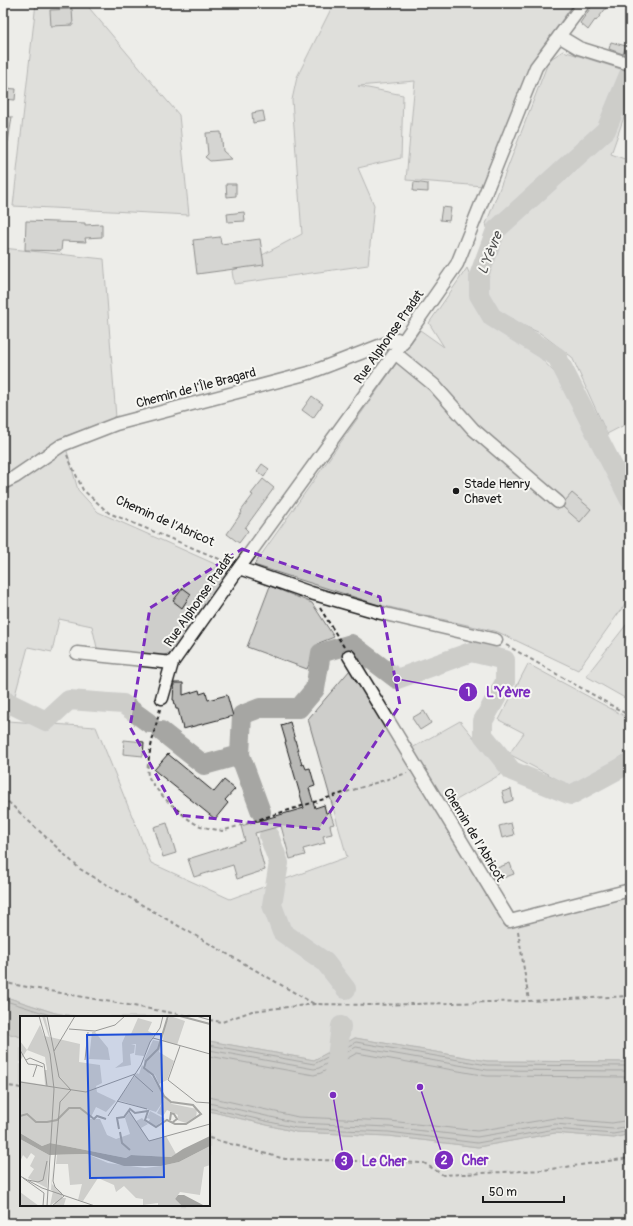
<svg xmlns="http://www.w3.org/2000/svg" width="633" height="1226" viewBox="0 0 633 1226" font-family="Pangolin,sans-serif">
<style>
.green{fill:#cececb;stroke:#757574}
.water{fill:#a6a6a3;stroke:#6f6f6d}
.lines{fill:none;stroke-linecap:round;stroke-linejoin:round}
.shore{stroke:#535352;stroke-width:1}
.river{stroke:#a6a6a3;stroke-width:20}
.building{fill:#b9b9b6;stroke:#1c1c1c}
.minor-casing{stroke:#1c1c1c;stroke-width:15}
.path{stroke:#1c1c1c;stroke-width:2;stroke-dasharray:4 3;stroke-linecap:butt}
.minor{stroke:#f6f6f2;stroke-width:12}
.marked{fill:none;stroke:#7b2cbf;stroke-width:3;stroke-dasharray:8 5;stroke-linejoin:round}
.poi-dot{fill:#1c1c1c;stroke:#f6f6f2;stroke-width:1.5}
.labels{text-anchor:middle;dominant-baseline:central;stroke-width:4;stroke-linejoin:round;paint-order:stroke}
.street-label{font-size:13px;fill:#1c1c1c;stroke:#f6f6f2}
.poi-label{font-size:13px;fill:#1c1c1c;stroke:#f6f6f2;text-anchor:start}
.water-label{font-size:14px;font-style:italic;fill:#535352;stroke:#f6f6f2}
.inset-river{fill:none;stroke:#a6a6a3;stroke-width:2}
.inset-road{fill:none;stroke:#999997;stroke-width:1}
.view{fill:#1d4ed8;fill-opacity:0.15;stroke:#1d4ed8;stroke-width:2}
.inset-edge{fill:none;stroke:#1c1c1c;stroke-width:2}
.leader{fill:none;stroke:#7b2cbf;stroke-width:1.5}
.callout-dot{fill:#7b2cbf;stroke:#f6f6f2;stroke-width:1.5}
.mark-label{font-size:12px;text-anchor:middle;font-weight:bold;fill:#fff}
.callout-label{font-size:14px;text-anchor:middle;font-weight:bold;fill:#7b2cbf;stroke:#f6f6f2;stroke-width:4;stroke-linejoin:round;paint-order:stroke}
</style>
<rect width="100%" height="100%" fill="#edede9"/>
<filter id="ink" filterUnits="userSpaceOnUse"><feTurbulence type="fractalNoise" baseFrequency=".025" numOctaves="2"/><feDisplacementMap in="SourceGraphic" scale="8" xChannelSelector="R" yChannelSelector="G"/><feConvolveMatrix kernelMatrix="1 2 1 2 8 2 1 2 1" color-interpolation-filters="sRGB"/></filter>
<g filter="url(#ink)">
<!-- green -->
<path class="green" d="M 36,3 L 85,3 L 179,115 L 189,215 L 13,206 Z
M 334,3 L 574,3 L 532,62 L 483,186 L 406,180 L 415,81 L 358,86 L 403,95 L 401,158 L 358,168 L 374,205 L 368,265 L 234,284 L 232,271 L 302,234 L 292,100 L 297,77 Z
M 563,51 L 630,72 L 630,100 L 611,154 L 630,161 L 630,422 L 607,434 L 572,357 L 540,333 L 497,314 L 490,303 L 486,279 L 497,254 L 486,224 L 549,60 Z
M 3,248 L 104,259 L 116,418 L 63,437 L 78,490 L 98,512 L 233,572 L 173,652 L 151,660 L 98,652 L 92,626 L 59,619 L 52,652 L 28,647 L 8,721 L 96,727 L 151,863 L 230,899 L 347,857 L 308,719 L 356,663 L 509,919 L 630,886 L 630,1062 L 487,1061 L 355,1038 L 314,1060 L 209,1041 L 209,1017 L 78,1017 L 55,1013 L 3,996 Z
M 467,268 L 488,318 L 531,348 L 560,378 L 630,511 L 630,597 L 578,670 L 498,632 L 376,604 L 254,565 L 420,330 L 444,347 L 429,323 Z
M 270,586 L 312,603 L 334,637 L 319,643 L 307,669 L 247,647 Z
M 630,620 L 630,701 L 586,676 Z
M 528,664 L 630,719 L 630,751 L 574,788 L 509,754 L 524,733 L 499,720 Z
M 460,721 L 503,773 L 446,806 L 412,748 Z
M 3,1032 L 21,1037 L 21,1205 L 209,1205 L 209,1111 L 296,1132 L 389,1136 L 478,1147 L 555,1133 L 614,1138 L 630,1134 L 630,1223 L 3,1223 Z"/>
<!-- water -->
<path class="water" d="M 3,996 L 55,1013 L 78,1017 L 21,1017 L 21,1037 L 3,1032 Z
M 355,1038 L 487,1061 L 630,1062 L 630,1134 L 614,1138 L 555,1133 L 478,1147 L 389,1136 L 296,1132 L 209,1111 L 209,1041 L 314,1060 Z"/>
<g class="lines">
<!-- shore -->
<path class="shore" d="M 3,1000 L 56,1017
M 209,1045 L 314,1064 L 356,1042 L 487,1065 L 630,1066
M 209,1050 L 314,1069 L 319,1068 L 356,1047 L 487,1070 L 630,1071
M 209,1056 L 314,1075 L 321,1073 L 357,1053 L 487,1076 L 630,1077
M 209,1097 L 298,1117 L 390,1121 L 477,1131 L 555,1118 L 612,1123 L 630,1120
M 209,1103 L 297,1123 L 389,1127 L 477,1137 L 555,1124 L 613,1129 L 630,1126
M 209,1108 L 296,1128 L 389,1132 L 477,1143 L 555,1129 L 613,1134 L 630,1131"/>
<!-- river -->
<path class="river" d="M 630,72 L 606,130 L 496,230 L 479,276 L 479,295 L 492,317 L 557,357 L 630,500
M 3,700 L 46,721 L 69,700 L 123,704 L 149,723
M 161,731 L 204,765 L 240,755
M 261,812 L 240,755 L 242,715 L 260,708 L 299,708 L 315,689 L 321,653 L 351,644 L 397,679 L 471,652 L 505,660 L 505,682 L 483,721 L 483,735 L 512,771 L 571,795 L 630,763
M 269,836 L 279,863 L 272,905 L 282,932 L 325,962 L 346,989
M 335,1073 L 341,1026"/>
</g>
<!-- building -->
<path class="building" d="M 594,3 L 610,3 L 596,21 L 595,20 L 588,30 L 580,23 Z
M 72,9 L 73,25 L 51,26 L 50,10 Z
M 611,42 L 626,46 L 623,54 L 609,49 Z
M 4,88 L 16,89 L 15,100 L 3,99 Z
M 263,111 L 265,121 L 253,123 L 252,113 Z
M 3,117 L 12,117 L 8,142 L 3,141 Z
M 221,132 L 223,151 L 232,159 L 210,161 L 205,157 L 208,154 L 206,133 Z
M 414,182 L 428,184 L 428,192 L 413,191 Z
M 226,184 L 236,184 L 236,196 L 227,197 Z
M 442,207 L 451,208 L 449,221 L 440,220 Z
M 244,212 L 245,221 L 228,222 L 227,214 Z
M 26,221 L 85,223 L 85,225 L 102,224 L 102,237 L 85,238 L 86,242 L 62,241 L 61,251 L 25,250 Z
M 220,237 L 221,244 L 260,239 L 264,265 L 197,274 L 193,240 Z
M 312,396 L 323,404 L 313,418 L 302,410 Z
M 262,464 L 269,469 L 264,477 L 257,471 Z
M 263,479 L 274,488 L 245,528 L 248,531 L 239,543 L 227,534 L 242,512 L 241,511 L 253,495 L 251,494 Z
M 572,493 L 591,509 L 580,522 L 563,507 L 565,501 Z
M 183,588 L 191,594 L 182,608 L 173,601 Z
M 174,683 L 183,683 L 183,695 L 199,690 L 200,694 L 206,692 L 208,700 L 227,695 L 233,716 L 183,729 L 178,709 L 176,709 L 174,700 L 173,700 Z
M 424,711 L 431,723 L 420,730 L 412,718 Z
M 290,722 L 302,765 L 304,764 L 306,769 L 310,768 L 315,786 L 309,788 L 315,808 L 324,805 L 326,813 L 330,812 L 334,824 L 330,825 L 332,834 L 323,836 L 325,843 L 303,849 L 305,855 L 290,859 L 281,826 L 255,833 L 265,870 L 237,879 L 233,865 L 194,877 L 188,859 L 245,841 L 241,826 L 304,808 L 285,742 L 286,742 L 281,725 Z
M 124,740 L 144,742 L 143,756 L 123,754 Z
M 168,754 L 214,792 L 224,780 L 235,789 L 225,800 L 228,803 L 215,819 L 154,770 Z
M 511,789 L 513,800 L 505,803 L 502,792 Z
M 167,823 L 176,853 L 163,857 L 154,827 Z
M 511,823 L 514,835 L 502,838 L 499,826 Z
M 510,863 L 514,874 L 495,881 L 489,871 Z"/>
<g class="lines">
<defs>
<path id="minor" d="M 559,36 L 579,48 L 630,64
M 395,353 L 434,385 L 473,429 L 558,502
M 3,483 L 15,477 L 62,445 L 116,424 L 309,373 L 397,339 L 403,343
M 239,568 L 311,593 L 381,613 L 496,640
M 77,653 L 172,663
M 349,656 L 510,921 L 630,890
M 162,698 L 172,663 L 239,568 L 395,353 L 457,264 L 536,67 L 584,3"/>
</defs>
<!-- minor casing -->
<use href="#minor" class="minor-casing"/>
<!-- path -->
<path class="path" d="M 67,455 L 83,490 L 109,513 L 229,563
M 320,608 L 344,647
M 506,645 L 630,716
M 160,709 C 157,722 145,765 148,775 C 152,789 185,819 198,825 C 205,828 215,829 222,831 L 407,773
M 3,797 L 80,869 L 314,1004
M 518,931 L 529,1001
M 3,981 L 11,984 L 194,1017
M 209,1020 L 222,1022 L 252,1011 L 315,1004 L 373,1005 L 529,1001 L 630,996
M 3,1085 L 21,1088
M 209,1138 L 285,1159 L 424,1163 L 443,1175 L 544,1170 L 630,1158"/>
<!-- minor -->
<use href="#minor" class="minor"/>
</g>
</g>
<!-- marked area -->
<path d="M0 0H633V1226H0ZM 242,549 L 380,597 L 400,705 L 319,829 L 178,815 L 130,727 L 150,608 Z" fill="#edede9" fill-opacity=".55" fill-rule="evenodd"/>
<path class="marked" d="M 242,549 L 380,597 L 400,705 L 319,829 L 178,815 L 130,727 L 150,608 Z"/>
<!-- markers -->
<circle class="poi-dot" cx="456" cy="491" r="4"/>
<g class="labels">
<!-- street labels -->
<g class="street-label">
<text transform="translate(389 337) rotate(-55)">Rue Alphonse Pradat</text>
<text transform="translate(196 388) rotate(-15)">Chemin de l'Île Bragard</text>
<text transform="translate(165 521) rotate(24)">Chemin de l'Abricot</text>
<text transform="translate(199 600) rotate(-55)">Rue Alphonse Pradat</text>
<text transform="translate(474 835) rotate(59)">Chemin de l'Abricot</text>
</g>
<!-- poi labels -->
<g class="poi-label">
<text x="464" y="484">Stade Henry<tspan x="464" dy="15">Chavet</tspan></text>
</g>
<!-- water labels -->
<g class="water-label">
<text transform="translate(490 253) rotate(-68)">L'Yèvre</text>
</g>
</g>
<!-- overview -->
<g transform="translate(20 1016)">
<rect width="190" height="190" fill="#edede9"/>
<path d="M 22,0 L 25,0 L 30,21 L 60,28 L 59,46 L 80,49 L 82,67 L 76,70 L 77,76 L 96,85 L 86,96 L 76,91 L 70,103 L 80,103 L 87,119 L 96,123 L 110,118 L 105,102 L 110,95 L 116,105 L 122,102 L 128,108 L 121,112 L 129,125 L 146,120 L 156,138 L 151,141 L 111,139 L 106,142 L 30,127 L 22,130 L 0,117 L 0,65 L 25,69 L 24,54 L 27,54 L 25,41 L 7,34 L 0,45 L 0,25 L 7,34 L 20,9 L 24,20 L 29,21 ZM 150,0 L 165,5 L 157,29 L 143,25 L 144,11 ZM 118,2 L 132,6 L 128,15 L 134,18 L 124,40 L 115,39 L 116,28 L 111,28 L 115,29 L 114,37 L 110,38 L 111,49 L 95,52 L 103,46 L 102,27 L 106,18 L 111,18 ZM 72,16 L 75,16 L 88,32 L 90,44 L 69,43 ZM 133,24 L 142,26 L 139,36 L 154,45 L 147,64 L 139,68 L 135,59 L 126,55 L 125,51 L 124,44 ZM 122,49 L 133,62 L 144,81 L 152,88 L 177,93 L 176,102 L 166,107 L 157,104 L 158,99 L 147,94 L 143,100 L 137,97 L 144,84 L 136,96 L 98,84 L 117,57 L 119,58 ZM 130,95 L 145,103 L 136,110 L 128,106 L 130,103 L 127,102 ZM 0,123 L 29,139 L 27,172 L 8,162 L 14,153 L 10,150 L 15,140 L 11,137 L 7,143 L 3,139 L 0,146 ZM 190,130 L 190,149 L 184,151 L 180,179 L 160,176 L 155,183 L 162,190 L 138,190 L 138,187 L 123,189 L 123,183 L 116,182 L 104,170 L 96,176 L 94,169 L 78,162 L 63,185 L 58,184 L 62,168 L 50,169 L 48,148 L 36,148 L 37,139 L 67,138 L 88,147 L 125,152 L 141,150 L 159,146 ZM 33,148 L 32,168 L 42,177 L 42,182 L 46,182 L 44,189 L 46,190 L 34,190 L 35,186 L 30,190 L 33,175 L 31,174 ZM 0,176 L 19,190 L 0,190 Z" fill="#cececb"/>
<path d="M 0,117 L 22,130 L 30,127 L 106,142 L 111,139 L 151,141 L 163,133 L 190,120 L 190,130 L 159,146 L 141,150 L 104,150 L 67,138 L 29,139 L 0,123 ZM 158,179 L 164,179 L 185,190 L 162,190 L 155,183 Z" fill="#a6a6a3"/>
<path class="inset-river" d="M 160,0 L 190,8M 0,100 L 7,98 L 16,106 L 27,106 L 37,104 L 49,92 L 60,92 L 74,103 L 77,100 L 86,103M 150,104 L 151,97 L 154,98 L 157,103 L 153,106M 99,113 L 97,102 L 104,101 L 110,93 L 115,97 L 128,95 L 125,104 L 136,111 L 147,104 L 155,108 L 166,108 L 181,98 L 173,89 L 151,86 L 144,80 L 133,59 L 124,52 L 126,45 L 138,33 L 148,0M 100,116 L 102,127 L 110,134"/>
<path class="inset-road" d="M 19,0 L 30,38 L 34,73 L 27,190M 27,0 L 39,61 L 51,74M 176,0 L 190,4M 49,13 L 75,15 L 95,9 L 105,0M 133,22 L 190,38M 160,30 L 148,64 L 176,86 L 190,87M 0,34 L 8,48 L 17,49M 34,35 L 55,0M 6,44 L 10,42 L 24,48 L 27,70M 65,44 L 68,16M 114,59 L 133,76M 13,61 L 17,49 L 23,51M 0,66 L 66,76 L 115,58M 97,85 L 127,93M 109,95 L 129,125 L 190,108M 88,100 L 121,49 L 130,26 L 140,12 L 143,0M 0,160 L 22,172 L 75,190M 3,162 L 24,177 L 23,190M 8,164 L 18,166 L 23,164 L 27,145M 44,180 L 35,171 L 33,165 L 40,86 L 51,74M 32,190 L 44,180"/>
<path class="view" d="M 141,18 L 144,161 L 70,162 L 67,19 Z"/>
<rect width="190" height="190" class="inset-edge"/>
</g>
<!-- callouts -->
<path class="leader" d="M397 679L468 692M420 1087L444 1160M333 1095L344 1161"/>
<g class="callout-dot">
<circle cx="397" cy="679" r="4"/>
<circle cx="420" cy="1087" r="4"/>
<circle cx="333" cy="1095" r="4"/>
<circle cx="468" cy="692" r="10"/>
<circle cx="444" cy="1160" r="10"/>
<circle cx="344" cy="1161" r="10"/>
</g>
<g class="mark-label">
<text x="468" y="696">1</text>
<text x="444" y="1164">2</text>
<text x="344" y="1165">3</text>
</g>
<g class="callout-label">
<text x="508" y="697">L'Yèvre</text>
<text x="475" y="1165">Cher</text>
<text x="384" y="1166">Le Cher</text>
</g>
<!-- margin -->
<rect width="633" height="1226" fill="none" stroke="#f6f6f2" stroke-width="16"/>
<rect x="8" y="8" width="617" height="1210" fill="none" stroke="#1c1c1c" stroke-width="1.5" filter="url(#ink)"/>
<!-- scale -->
<path d="M483 1196v6h81v-6" fill="none" stroke="#1c1c1c" stroke-width="2"/>
<text x="489" y="1196" font-size="12" fill="#1c1c1c" stroke="#f6f6f2" stroke-width="3" paint-order="stroke">50 m</text>
</svg>
